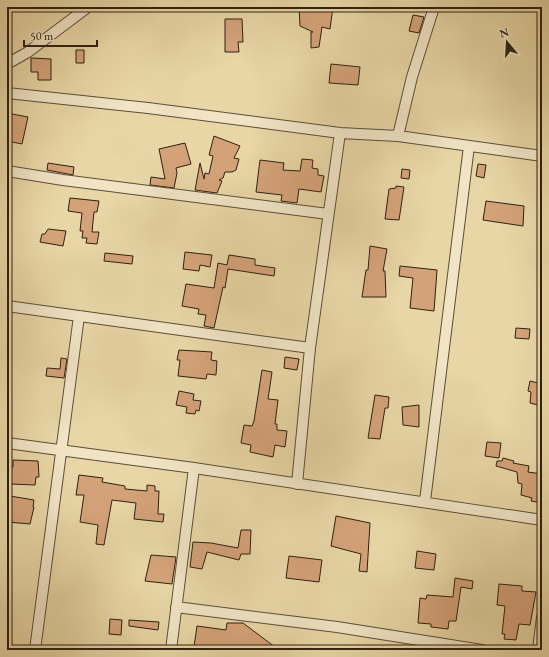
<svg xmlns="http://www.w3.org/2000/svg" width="549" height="657" viewBox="0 0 549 657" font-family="'EB Garamond',serif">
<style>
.building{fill:#d4a279;stroke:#2e2111}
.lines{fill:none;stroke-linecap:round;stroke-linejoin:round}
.minor-casing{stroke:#5c4e36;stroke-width:12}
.minor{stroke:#f0e4c5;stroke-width:10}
</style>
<rect width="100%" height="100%" fill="#e8d6a6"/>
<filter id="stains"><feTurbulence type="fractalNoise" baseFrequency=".005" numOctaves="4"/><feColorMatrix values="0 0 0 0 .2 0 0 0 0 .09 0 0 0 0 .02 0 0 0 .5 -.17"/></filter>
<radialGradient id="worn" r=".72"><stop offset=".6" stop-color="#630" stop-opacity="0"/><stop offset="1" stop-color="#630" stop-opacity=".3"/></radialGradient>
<!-- building -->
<path class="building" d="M 299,7 L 333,7 L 330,29 L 322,27 L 319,47 L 311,48 L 311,32 L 313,32 L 300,26 Z
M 413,15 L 424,17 L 419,33 L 409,31 Z
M 225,19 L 242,19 L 243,42 L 238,42 L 239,52 L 225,52 Z
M 76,50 L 84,50 L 84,63 L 76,63 Z
M 31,58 L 51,59 L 51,80 L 38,80 L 38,72 L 31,72 Z
M 331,64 L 360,67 L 358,85 L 329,83 Z
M 7,113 L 28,117 L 22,144 L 7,141 Z
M 214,136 L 240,146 L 234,158 L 239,159 L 236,170 L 232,172 L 225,172 L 223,178 L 219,180 L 222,181 L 217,193 L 195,190 L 200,163 L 204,179 L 205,173 L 209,174 L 213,156 L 209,155 Z
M 185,143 L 191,164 L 176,168 L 177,173 L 174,188 L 150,185 L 151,177 L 165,179 L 159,149 Z
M 302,159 L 313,160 L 312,168 L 318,169 L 318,175 L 324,176 L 321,192 L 299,189 L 297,203 L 281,201 L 282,195 L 256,192 L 260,160 L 284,163 L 283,170 L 300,171 Z
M 48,163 L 74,167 L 73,175 L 47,170 Z
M 478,164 L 486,165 L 484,178 L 476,176 Z
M 402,169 L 410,170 L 409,179 L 401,178 Z
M 396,186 L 404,187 L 399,220 L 385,219 L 389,189 L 396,188 Z
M 70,198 L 99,201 L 97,212 L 94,212 L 92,232 L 99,232 L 97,244 L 86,243 L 87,238 L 82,238 L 83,231 L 80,231 L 82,213 L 68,211 Z
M 486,201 L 524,206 L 523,226 L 483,220 Z
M 48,229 L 66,231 L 63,246 L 40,242 L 42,234 L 45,234 Z
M 370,246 L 387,249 L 383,271 L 385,271 L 386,297 L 362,297 L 366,270 L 368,270 Z
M 185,252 L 212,255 L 210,267 L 200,265 L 199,271 L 183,269 Z
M 105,253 L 133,256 L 132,264 L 104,261 Z
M 229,255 L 255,259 L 255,265 L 275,268 L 274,276 L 228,269 L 225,288 L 223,287 L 214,328 L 204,326 L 206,315 L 198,314 L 199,309 L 182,306 L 186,284 L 214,288 L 218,263 L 227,265 Z
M 400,266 L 437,270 L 434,311 L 410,308 L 413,278 L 399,276 Z
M 516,328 L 530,329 L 529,339 L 515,338 Z
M 179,350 L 212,352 L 211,360 L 217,361 L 216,375 L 207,374 L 206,379 L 178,376 L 180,360 L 177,360 Z
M 285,357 L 299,359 L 297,370 L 284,368 Z
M 61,358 L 67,359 L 64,378 L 46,376 L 47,368 L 60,369 Z
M 262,370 L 272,372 L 268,399 L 278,400 L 275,424 L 277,424 L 277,430 L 287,431 L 285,447 L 275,445 L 273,457 L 250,452 L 251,445 L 241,443 L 244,425 L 252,426 L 254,421 Z
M 530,381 L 542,384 L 542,406 L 530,403 L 531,392 L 528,391 Z
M 179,391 L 194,394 L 193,400 L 201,401 L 199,411 L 196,410 L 195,414 L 186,413 L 187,407 L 176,405 Z
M 375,395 L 389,397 L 388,408 L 385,408 L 380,439 L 368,438 Z
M 419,405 L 419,427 L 403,425 L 402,407 Z
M 487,442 L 501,443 L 499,458 L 485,456 Z
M 503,458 L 514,461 L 513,463 L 529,466 L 528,472 L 542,474 L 542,503 L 531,501 L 532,498 L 521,495 L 522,484 L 518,483 L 517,472 L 496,466 L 497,461 L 502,461 Z
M 13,460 L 38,461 L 39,477 L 36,477 L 35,485 L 11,484 L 11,467 L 13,467 Z
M 79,475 L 103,478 L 102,482 L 125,486 L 125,489 L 147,491 L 147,485 L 155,486 L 155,491 L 159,491 L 158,514 L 164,514 L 163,522 L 134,519 L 136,503 L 112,500 L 104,545 L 96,544 L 98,525 L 80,522 L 84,495 L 76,495 Z
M 10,496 L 34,500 L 33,507 L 34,507 L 30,524 L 7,522 L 7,505 Z
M 336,516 L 370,523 L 367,572 L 359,571 L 361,554 L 331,546 Z
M 241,530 L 251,530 L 250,554 L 241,554 L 239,560 L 207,552 L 202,569 L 190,567 L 193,542 L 211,543 L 238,548 Z
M 417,551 L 436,554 L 434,570 L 415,568 Z
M 151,555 L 176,557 L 172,584 L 145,581 Z
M 289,556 L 322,560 L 319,582 L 286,578 Z
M 455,578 L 473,581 L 472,589 L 461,587 L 456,621 L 449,621 L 448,629 L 431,627 L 431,624 L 418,623 L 420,598 L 426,599 L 427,595 L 453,597 Z
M 499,584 L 522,586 L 522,591 L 536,592 L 530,625 L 519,624 L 516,640 L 504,639 L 505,634 L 502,634 L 505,606 L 497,605 Z
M 110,619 L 122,620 L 121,635 L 109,634 Z
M 129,620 L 159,622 L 158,630 L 129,626 Z
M 227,623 L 243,623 L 279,650 L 200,650 L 200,648 L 194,647 L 197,626 L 226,630 Z"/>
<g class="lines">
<defs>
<path id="minor" d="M 7,64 L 28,52 L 88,7
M 7,93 L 148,108 L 340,133 L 398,136 L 542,156
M 398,136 L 412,77 L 434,7
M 7,171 L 63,180 L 328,214
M 7,306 L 310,348
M 7,443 L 194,468 L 542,520
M 297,484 L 310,348 L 340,133
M 425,501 L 469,146
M 176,607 L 337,627 L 482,650
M 35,650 L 79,316
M 171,650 L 194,468
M 538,650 L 542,617"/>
</defs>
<!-- minor casing -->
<use href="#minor" class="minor-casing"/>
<!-- minor -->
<use href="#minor" class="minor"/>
</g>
<!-- margin -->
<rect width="549" height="657" fill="none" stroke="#e8d6a6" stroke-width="24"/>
<rect x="8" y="8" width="533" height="641" fill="none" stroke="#2e2111" stroke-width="2"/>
<rect x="12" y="12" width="525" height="633" fill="none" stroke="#2e2111"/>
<!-- north arrow -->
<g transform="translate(507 42) rotate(342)" stroke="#f0e4c5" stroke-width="3" paint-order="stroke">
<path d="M0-3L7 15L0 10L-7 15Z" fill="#2e2111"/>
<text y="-6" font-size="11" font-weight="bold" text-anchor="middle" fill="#2e2111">N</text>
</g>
<!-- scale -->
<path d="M24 40v6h73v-6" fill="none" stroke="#2e2111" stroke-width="2"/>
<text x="30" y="40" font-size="12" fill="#2e2111" stroke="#f0e4c5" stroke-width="3" paint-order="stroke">50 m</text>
<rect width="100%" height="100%" filter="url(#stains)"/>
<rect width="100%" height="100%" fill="url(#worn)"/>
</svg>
